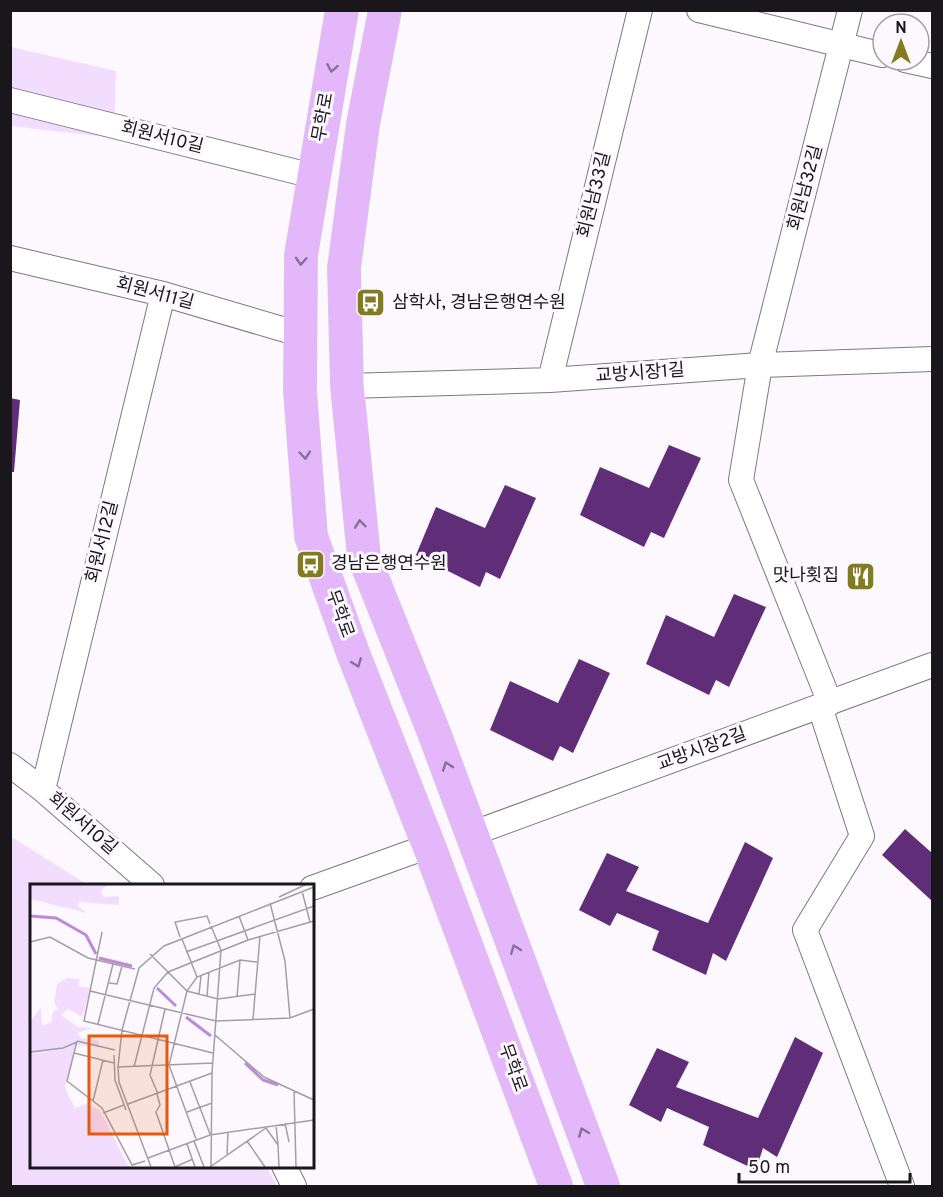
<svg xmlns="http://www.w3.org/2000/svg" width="943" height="1197" viewBox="0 0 943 1197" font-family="Overpass,'Noto Sans KR',sans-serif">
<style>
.green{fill:#f3ddfe}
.building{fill:#602d78}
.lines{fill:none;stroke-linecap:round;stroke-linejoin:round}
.street-casing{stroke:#7f7784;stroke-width:26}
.primary-casing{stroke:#d6d5d6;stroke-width:34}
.street{stroke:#fff;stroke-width:24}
.primary{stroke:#e4b6fa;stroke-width:33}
.oneway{stroke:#896e96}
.labels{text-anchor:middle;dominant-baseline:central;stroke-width:6;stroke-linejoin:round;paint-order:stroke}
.street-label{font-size:18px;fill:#1a171c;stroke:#fcf8fe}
.poi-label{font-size:18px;fill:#1a171c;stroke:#fcf8fe;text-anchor:start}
.inset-river{fill:none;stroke:#bf89da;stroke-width:3}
.inset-road{fill:none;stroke:#a29ea4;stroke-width:1.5}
.view{fill:#e8590c;fill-opacity:0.15;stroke:#e8590c;stroke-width:3}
.inset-edge{fill:none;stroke:#1a171c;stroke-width:3}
</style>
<rect width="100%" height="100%" fill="#fcf8fe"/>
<!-- green -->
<path class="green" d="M 11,47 L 116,71 L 114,138 L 11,126 Z
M 10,836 L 88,885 L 32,885 L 32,1166 L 266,1166 L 277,1186 L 11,1186 Z"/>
<!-- building -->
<path class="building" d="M 10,398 L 20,400 L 14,472 L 10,472 Z
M 669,445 L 701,458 L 664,538 L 651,532 L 644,547 L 580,515 L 600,467 L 649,488 Z
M 505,485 L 536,498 L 500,579 L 486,572 L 480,587 L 416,555 L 436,507 L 485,528 Z
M 734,594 L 766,607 L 729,687 L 716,680 L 709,695 L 646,664 L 666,615 L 714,637 Z
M 579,659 L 610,673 L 573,753 L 560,746 L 553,761 L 490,730 L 510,681 L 558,703 Z
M 905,829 L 932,853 L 932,901 L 882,855 Z
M 745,842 L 773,858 L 726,961 L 713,953 L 706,975 L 652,950 L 659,931 L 617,913 L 610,926 L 579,910 L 607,853 L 639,867 L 626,891 L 708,923 Z
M 795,1037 L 823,1053 L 777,1157 L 763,1148 L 756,1170 L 703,1145 L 709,1127 L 667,1108 L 661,1122 L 629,1105 L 657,1048 L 689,1062 L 676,1087 L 758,1118 Z"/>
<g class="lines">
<defs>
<path id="street" d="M 699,10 L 883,55
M 905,60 L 932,66
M 10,100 L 313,176
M 10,258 L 163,294 L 299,334
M 550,380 L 640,10
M 347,386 L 550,380 L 760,365 L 932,359
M 830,703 L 741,480 L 760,365 L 850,10
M 820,707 L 862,836 L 805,930 L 902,1186
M 10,765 L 43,790 L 152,885
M 43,790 L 163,294
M 471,834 L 932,665
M 312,888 L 429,846
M 284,1166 L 294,1186"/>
<path id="primary" d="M 342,10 L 301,255 L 300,391 L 311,536 L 353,653 L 429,846 L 556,1186
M 385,10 L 363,124 L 344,268 L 347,386 L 364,557 L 433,730 L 603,1186"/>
</defs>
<!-- street casing -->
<use href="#street" class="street-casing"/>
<!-- primary casing -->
<use href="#primary" class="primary-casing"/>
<!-- street -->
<use href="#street" class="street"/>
<!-- primary -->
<use href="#primary" class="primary"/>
</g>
<!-- one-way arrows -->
<defs><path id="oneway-chevron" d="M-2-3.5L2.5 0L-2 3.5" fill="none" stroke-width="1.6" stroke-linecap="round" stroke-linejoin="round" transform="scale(1.5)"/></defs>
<g class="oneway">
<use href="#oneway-chevron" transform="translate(332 68) rotate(100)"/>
<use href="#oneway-chevron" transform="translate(301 261) rotate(93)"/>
<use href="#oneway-chevron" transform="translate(305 455) rotate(85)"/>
<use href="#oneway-chevron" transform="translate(360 524) rotate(-96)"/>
<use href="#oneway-chevron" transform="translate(357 663) rotate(69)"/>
<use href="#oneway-chevron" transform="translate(447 766) rotate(-110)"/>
<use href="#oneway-chevron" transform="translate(515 949) rotate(-111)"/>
<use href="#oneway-chevron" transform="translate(583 1132) rotate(-111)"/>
</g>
<!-- icons -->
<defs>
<symbol id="bus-square" viewBox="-11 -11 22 22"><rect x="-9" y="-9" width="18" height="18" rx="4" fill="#837b20" stroke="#fcf8fe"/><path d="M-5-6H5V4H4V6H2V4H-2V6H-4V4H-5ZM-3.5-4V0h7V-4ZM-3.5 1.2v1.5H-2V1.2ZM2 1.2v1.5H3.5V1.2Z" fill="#fff"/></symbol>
<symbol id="restaurant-square" viewBox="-11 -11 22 22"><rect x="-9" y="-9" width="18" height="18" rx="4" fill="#837b20" stroke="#fcf8fe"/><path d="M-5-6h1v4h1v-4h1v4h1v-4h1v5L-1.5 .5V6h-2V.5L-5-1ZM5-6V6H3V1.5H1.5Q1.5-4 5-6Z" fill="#fff"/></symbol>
</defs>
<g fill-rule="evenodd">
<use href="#bus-square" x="354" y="286" width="33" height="33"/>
<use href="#bus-square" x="294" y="548" width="33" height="33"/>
<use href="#restaurant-square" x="844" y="560" width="33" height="33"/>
</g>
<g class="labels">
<!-- street labels -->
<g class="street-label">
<text transform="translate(324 117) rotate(-80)">무학로</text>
<text transform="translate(162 138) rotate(14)">회원서10길</text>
<text transform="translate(806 188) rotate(-75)">회원남32길</text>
<text transform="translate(595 195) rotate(-76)">회원남33길</text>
<text transform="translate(155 294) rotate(15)">회원서11길</text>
<text transform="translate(640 374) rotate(-4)">교방시장1길</text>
<text transform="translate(103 542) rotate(-76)">회원서12길</text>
<text transform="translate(339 614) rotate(70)">무학로</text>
<text transform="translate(702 750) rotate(-20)">교방시장2길</text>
<text transform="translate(82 824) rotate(41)">회원서10길</text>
<text transform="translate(512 1068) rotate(70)">무학로</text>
</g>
<!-- poi labels -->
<g class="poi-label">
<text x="392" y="303">삼학사, 경남은행연수원</text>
<text x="331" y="564">경남은행연수원</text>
<text x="839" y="576" text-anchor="end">맛나횟집</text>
</g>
</g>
<!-- overview -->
<g transform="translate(30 884)">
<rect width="284" height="284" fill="#fcf8fe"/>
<path d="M 0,0 L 79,0 L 70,7 L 74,13 L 89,12 L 89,21 L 49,18 L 48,22 L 57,29 L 0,15 ZM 37,94 L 50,95 L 48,102 L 61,104 L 52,133 L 38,125 L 31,131 L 48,143 L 62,144 L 48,149 L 51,154 L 69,157 L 69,163 L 46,161 L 35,203 L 38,210 L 45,224 L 58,219 L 70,227 L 99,283 L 0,283 L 0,138 L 11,123 L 12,142 L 21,138 L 23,128 L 28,125 L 24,119 L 27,100 Z" fill="#f3ddfe"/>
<path class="inset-river" d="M 0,32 L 26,34 L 49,47 L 56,51 L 66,70M 69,74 L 102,82M 127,104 L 146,122M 156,133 L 181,152M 215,179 L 233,196 L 248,201"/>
<path class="inset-road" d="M 272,7 L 280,38M 249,13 L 277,0M 240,19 L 255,77 L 260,134M 209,32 L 218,56M 181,42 L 191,66 L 182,189 L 181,283M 72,48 L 54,137 L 183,169M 150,53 L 145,38 L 177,32 L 180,40M 152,55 L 167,93M 0,58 L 20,53 L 58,74 L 105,85M 156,68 L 284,22M 120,70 L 157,107 L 188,115 L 225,110M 79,99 L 87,100 L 92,82M 60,107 L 186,137 L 260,134 L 284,125M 169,110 L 171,92M 177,112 L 179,88M 207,113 L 210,76M 223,135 L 230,52M 68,140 L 83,80M 185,151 L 234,193 L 284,216M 47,157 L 37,197 L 72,224 L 102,281 L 115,277M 47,157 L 85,166M 0,168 L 33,164 L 47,158M 44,169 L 84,179M 84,171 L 85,196 L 96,226M 88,183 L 183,179M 104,183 L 124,104 L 138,88 L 218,56 L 284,37M 160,198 L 180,250M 264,206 L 266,283M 127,210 L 130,221 L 126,228 L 145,283 L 163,275M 128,210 L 120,191 L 135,125M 63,217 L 73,176M 98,220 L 182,189M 157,228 L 182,219M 73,229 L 94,221M 255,239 L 259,258M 246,241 L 248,261M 236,244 L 248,261 L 249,283M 166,255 L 139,181 L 157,107 L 167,93 L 210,76 L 227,78M 164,257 L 174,283M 217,257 L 235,283M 157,260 L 165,283M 197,270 L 198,248M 118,274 L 180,251 L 284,236M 121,283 L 89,198 L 88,183 L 92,146 L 109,84 L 134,62 L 284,3M 180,283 L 236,244"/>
<path class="view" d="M 59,152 L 137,152 L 137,250 L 59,250 Z"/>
<rect width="284" height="284" class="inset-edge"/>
</g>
<!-- border -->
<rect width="943" height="1197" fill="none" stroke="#1a171c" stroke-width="24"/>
<!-- north arrow -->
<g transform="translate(901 42)"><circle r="28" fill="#fcf8fe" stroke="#a29ea4" stroke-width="1.5"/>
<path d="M0-4.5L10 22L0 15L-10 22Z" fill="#837b20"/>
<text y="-9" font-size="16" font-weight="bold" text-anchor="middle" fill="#1a171c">N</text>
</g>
<!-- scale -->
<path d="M739 1173v9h171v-9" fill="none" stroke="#1a171c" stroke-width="3"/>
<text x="748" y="1173" font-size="18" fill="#1a171c" stroke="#fcf8fe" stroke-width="4.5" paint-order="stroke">50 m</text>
</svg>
